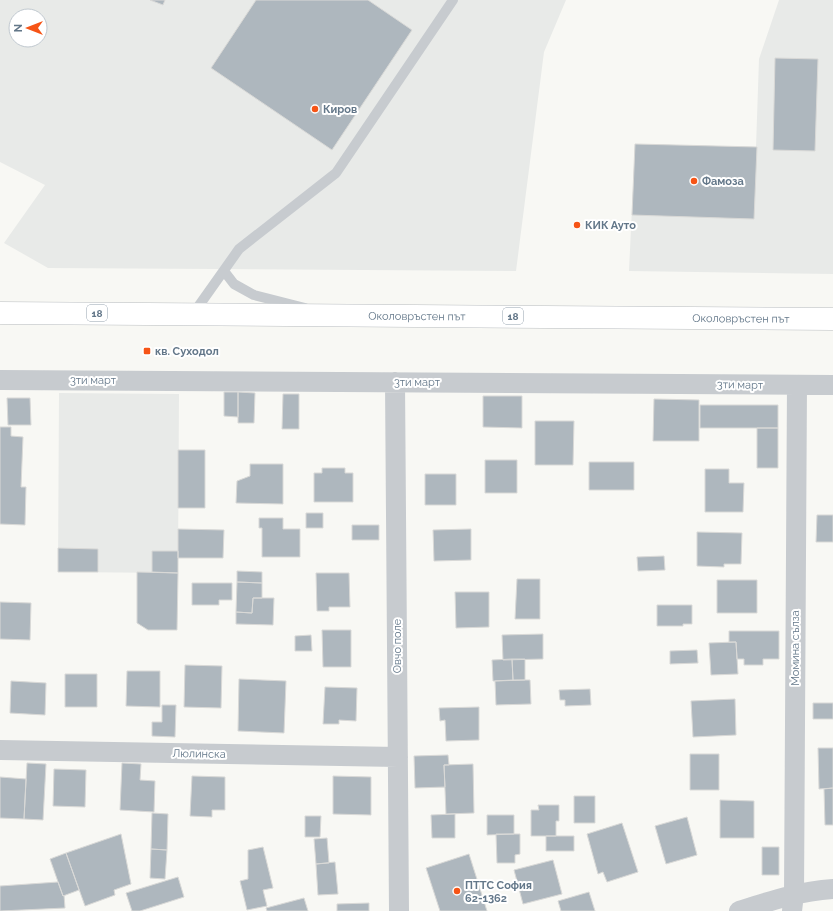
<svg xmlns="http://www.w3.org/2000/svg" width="833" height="911" viewBox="0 0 833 911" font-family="Raleway,sans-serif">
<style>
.built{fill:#e8eae8;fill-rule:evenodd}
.building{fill:#aeb7be;stroke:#d9d9d7}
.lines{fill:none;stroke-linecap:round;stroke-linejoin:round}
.highway-casing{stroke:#b9bdc0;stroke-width:23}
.lane{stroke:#c7cbcf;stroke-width:10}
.street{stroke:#c7cbcf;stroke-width:20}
.highway{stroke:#fff;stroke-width:22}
.poi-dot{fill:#f65416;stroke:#fff;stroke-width:1.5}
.labels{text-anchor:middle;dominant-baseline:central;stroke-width:4;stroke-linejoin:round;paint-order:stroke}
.shield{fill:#fff;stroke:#92a0ac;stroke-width:1}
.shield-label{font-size:10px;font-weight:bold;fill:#637789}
.poi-label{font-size:11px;font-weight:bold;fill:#637789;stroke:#fff;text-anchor:start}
.street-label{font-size:11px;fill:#637789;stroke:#fff}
</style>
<rect width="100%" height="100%" fill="#f8f8f4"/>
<!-- built -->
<path class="built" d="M 0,0 L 566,0 L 544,52 L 516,271 L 48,268 L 4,243 L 45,185 L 0,162 ZM 16,16 L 40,16 L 40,40 L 16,40 Z
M 779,0 L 833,0 L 833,274 L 629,271 L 635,144 L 756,147 L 759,59 Z
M 59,393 L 179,394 L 178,573 L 58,572 Z"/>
<!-- building -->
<path class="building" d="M 150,0 L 165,0 L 163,5 Z
M 256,0 L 368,0 L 412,30 L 332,150 L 211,68 Z
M 775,58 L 818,59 L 815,151 L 773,150 Z
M 635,144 L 757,147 L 754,219 L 632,215 Z
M 224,392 L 238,392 L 238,417 L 224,416 Z
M 238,392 L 255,393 L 254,423 L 238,423 Z
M 283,394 L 299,394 L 299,429 L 282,429 Z
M 483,396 L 522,396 L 522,428 L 483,427 Z
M 7,398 L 30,398 L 31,425 L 8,425 Z
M 654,399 L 699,400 L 699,441 L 653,441 Z
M 700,405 L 778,405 L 778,428 L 700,428 Z
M 535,421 L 574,421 L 573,465 L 535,465 Z
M 0,427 L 11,427 L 11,436 L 23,437 L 21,487 L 26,487 L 25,525 L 0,524 Z
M 757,428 L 778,428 L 778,468 L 757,468 Z
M 178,450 L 205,450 L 205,508 L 178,508 Z
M 485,460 L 517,460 L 517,493 L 485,493 Z
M 589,462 L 634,462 L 634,490 L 589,490 Z
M 250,464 L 283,464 L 283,504 L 236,503 L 237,481 L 250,476 Z
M 322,468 L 345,468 L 345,473 L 353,473 L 353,502 L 314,502 L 314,473 L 322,473 Z
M 705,469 L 729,469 L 729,483 L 744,483 L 743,512 L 705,512 Z
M 425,474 L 456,474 L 456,505 L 425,505 Z
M 306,513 L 323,513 L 323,528 L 306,528 Z
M 817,515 L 833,515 L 833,542 L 816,542 Z
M 259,518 L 283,518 L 283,529 L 300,529 L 300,557 L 262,557 L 262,528 L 259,528 Z
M 352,525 L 379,525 L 379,540 L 352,540 Z
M 178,529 L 224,530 L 223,558 L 178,558 Z
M 471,529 L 471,560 L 434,561 L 433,530 Z
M 697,532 L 742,533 L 741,564 L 724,564 L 724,567 L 697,566 Z
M 58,548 L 98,549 L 98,572 L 58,572 Z
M 152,551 L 178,551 L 178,573 L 152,572 Z
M 664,556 L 665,570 L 638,571 L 637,557 Z
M 237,571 L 262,572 L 262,583 L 237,582 Z
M 137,572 L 178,573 L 177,630 L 148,630 L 137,623 Z
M 316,573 L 349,573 L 350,607 L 329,607 L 329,611 L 317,611 Z
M 517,579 L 540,579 L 540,619 L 515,619 Z
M 717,580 L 757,580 L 757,613 L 717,613 Z
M 237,582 L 262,583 L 262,598 L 253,598 L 252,613 L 236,612 Z
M 192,583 L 232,583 L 232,600 L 219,600 L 219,605 L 192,605 Z
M 455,592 L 489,592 L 489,627 L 456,628 Z
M 253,598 L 274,598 L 273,625 L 236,624 L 236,612 L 252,613 Z
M 0,602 L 31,603 L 30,640 L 0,639 Z
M 657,605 L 692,605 L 692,624 L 683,624 L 683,626 L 657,626 Z
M 322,630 L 351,630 L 351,667 L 323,667 Z
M 729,631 L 779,631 L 779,659 L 763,659 L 763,665 L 744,665 L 744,659 L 737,659 L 736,642 L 729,642 Z
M 543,634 L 543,659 L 503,660 L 502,635 Z
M 311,635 L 312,651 L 295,651 L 295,636 Z
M 736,642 L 738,674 L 711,675 L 709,643 Z
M 697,650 L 698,663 L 670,664 L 670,651 Z
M 512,659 L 525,659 L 525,680 L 513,680 Z
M 512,659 L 513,680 L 493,681 L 492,660 Z
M 185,665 L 222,666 L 221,708 L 184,707 Z
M 127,671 L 160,671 L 160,707 L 126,706 Z
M 65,674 L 97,674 L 97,707 L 65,707 Z
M 239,679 L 286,681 L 284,733 L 238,731 Z
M 525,680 L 530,680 L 531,704 L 496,705 L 495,681 Z
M 11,681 L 46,683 L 45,715 L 10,713 Z
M 325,687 L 357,688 L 356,721 L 339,720 L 339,724 L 323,724 Z
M 590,689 L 591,705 L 565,706 L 565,700 L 560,700 L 559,690 Z
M 735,699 L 736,735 L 693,737 L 691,701 Z
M 813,703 L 833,703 L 833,719 L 813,719 Z
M 162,705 L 176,705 L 175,737 L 152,736 L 152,722 L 162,722 Z
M 479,707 L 479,740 L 446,741 L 445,720 L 440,721 L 439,708 Z
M 818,748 L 833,748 L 833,788 L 819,789 Z
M 690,754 L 719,754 L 719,790 L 690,790 Z
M 448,755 L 449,765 L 444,765 L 445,787 L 415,788 L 414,756 Z
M 27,763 L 46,764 L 43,820 L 24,819 Z
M 122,763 L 141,764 L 140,780 L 155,781 L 154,812 L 120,810 Z
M 473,764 L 474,813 L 446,814 L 444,765 Z
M 54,769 L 86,770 L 85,807 L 53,806 Z
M 192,776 L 225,777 L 225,810 L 212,810 L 212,817 L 190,816 Z
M 333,776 L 371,777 L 371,815 L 333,814 Z
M 0,777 L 26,779 L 24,819 L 0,818 Z
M 833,788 L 833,825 L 825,825 L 824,789 Z
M 574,796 L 595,796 L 595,823 L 574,823 Z
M 720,800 L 754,801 L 754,838 L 720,838 Z
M 538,805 L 559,805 L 559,821 L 556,821 L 556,836 L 531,836 L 531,810 L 539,810 Z
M 152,813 L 168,814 L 167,850 L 151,849 Z
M 455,814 L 455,838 L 432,838 L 431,815 Z
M 487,815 L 514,815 L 514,834 L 487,835 Z
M 305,816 L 321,816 L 320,837 L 305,837 Z
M 687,817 L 697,855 L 666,864 L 655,826 Z
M 622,823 L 638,872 L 607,882 L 603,872 L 598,874 L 587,834 Z
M 121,834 L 131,884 L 114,890 L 115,895 L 85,906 L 66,853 Z
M 496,834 L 520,834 L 520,854 L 515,855 L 515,863 L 497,863 Z
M 546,836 L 574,836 L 574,851 L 546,851 Z
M 327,838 L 329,863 L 316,864 L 314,839 Z
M 263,847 L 273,888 L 263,890 L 267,906 L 247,910 L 240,881 L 248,879 L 248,850 Z
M 762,847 L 779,847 L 779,875 L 762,875 Z
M 151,849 L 167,850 L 165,879 L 150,878 Z
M 66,853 L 79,890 L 63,896 L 50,859 Z
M 469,854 L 487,911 L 440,911 L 426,868 Z
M 553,860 L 562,894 L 523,904 L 514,870 Z
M 335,862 L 338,894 L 318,895 L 316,864 Z
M 178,877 L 184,897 L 140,911 L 132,911 L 126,893 Z
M 58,882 L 63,896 L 64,895 L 65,908 L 0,911 L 0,886 Z
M 589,892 L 595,911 L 561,911 L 558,901 Z
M 304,898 L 308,911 L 267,911 L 266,908 Z
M 369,903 L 369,911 L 337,911 L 337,904 Z"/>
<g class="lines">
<defs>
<g id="highway">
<path id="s1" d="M 0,313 L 833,319"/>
</g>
</defs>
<!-- highway casing -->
<use href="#highway" class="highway-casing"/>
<!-- lane -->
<path class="lane" d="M 224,271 L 234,284 L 254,295 L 305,308
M 193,314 L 239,249 L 336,173 L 453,0"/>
<!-- street -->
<path class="street" d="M 0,380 L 833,385
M 395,382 L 399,911
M 0,750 L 398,757
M 739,911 C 770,901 800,891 833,889
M 792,911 L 794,894 L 797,385"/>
<!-- highway -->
<use href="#highway" class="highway"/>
</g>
<!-- markers -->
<g class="poi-dot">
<circle cx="315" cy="109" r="4"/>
<circle cx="694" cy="181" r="4"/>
<circle cx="577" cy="225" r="4"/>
<rect x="143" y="347" width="8" height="8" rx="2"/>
<circle cx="457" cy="891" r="4"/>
</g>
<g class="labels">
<!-- shield labels -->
<g class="shield">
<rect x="87" y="305" width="20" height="16" rx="3"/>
<rect x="503" y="308" width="20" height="16" rx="3"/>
</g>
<g class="shield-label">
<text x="97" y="313">18</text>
<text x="513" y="316">18</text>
</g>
<!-- poi labels -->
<g class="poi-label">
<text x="323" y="109">Киров</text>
<text x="702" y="181">Фамоза</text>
<text x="585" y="225">КИК Ауто</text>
<text x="155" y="351">кв. Суходол</text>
<text x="465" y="885">ПТТС София<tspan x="465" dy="13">62-1362</tspan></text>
</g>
<!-- street labels -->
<g class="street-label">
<text stroke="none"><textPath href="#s1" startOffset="417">Околовръстен път</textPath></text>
<text stroke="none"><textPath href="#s1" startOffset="741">Околовръстен път</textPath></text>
<text x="93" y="380">3ти март</text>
<text x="417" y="382">3ти март</text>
<text transform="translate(740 385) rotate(1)">3ти март</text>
<text transform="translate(397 646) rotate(-90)">Овчо поле</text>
<text transform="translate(795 648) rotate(-90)">Момина сълза</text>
<text transform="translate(199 754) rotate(1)">Люлинска</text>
</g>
</g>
<!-- north arrow -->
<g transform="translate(28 28) rotate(270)"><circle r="19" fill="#ffffff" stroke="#c1c9d0"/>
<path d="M0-3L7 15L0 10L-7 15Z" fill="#f65416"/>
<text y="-6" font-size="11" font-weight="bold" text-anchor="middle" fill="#637789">N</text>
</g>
</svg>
